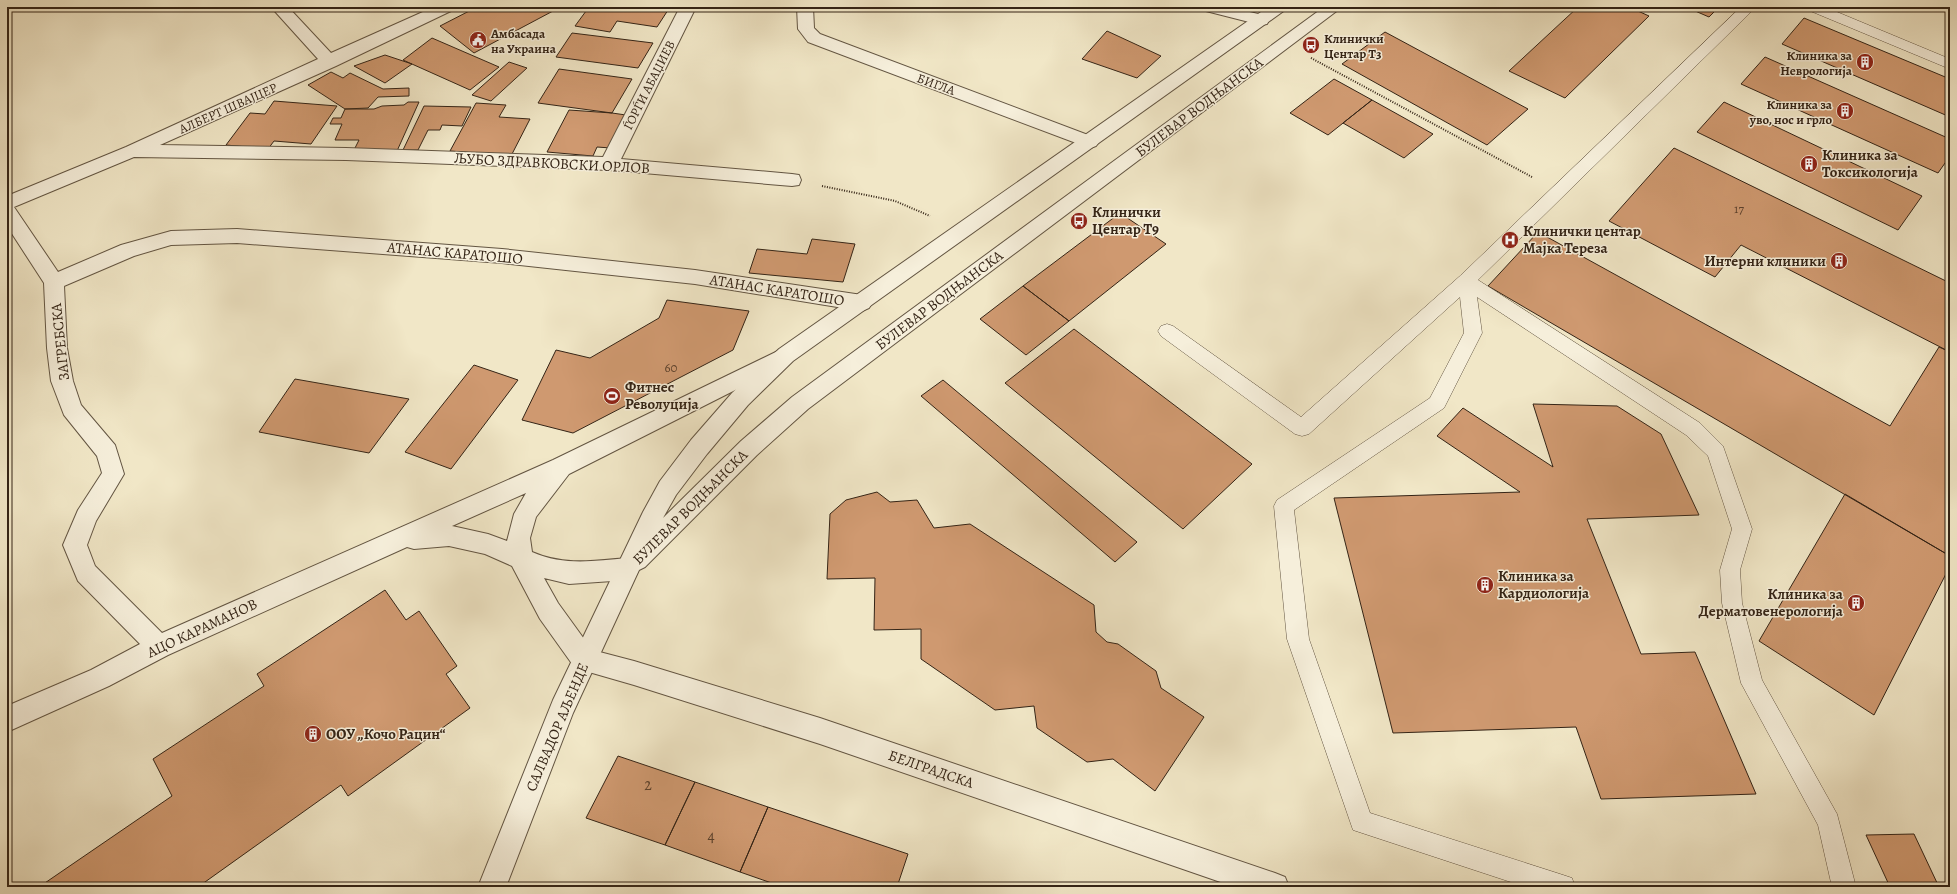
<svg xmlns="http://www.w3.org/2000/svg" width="1957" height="894" viewBox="0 0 1957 894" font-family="Alegreya,serif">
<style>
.building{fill:#cf9970;stroke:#342416}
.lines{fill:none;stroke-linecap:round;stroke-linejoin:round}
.service-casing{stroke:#635542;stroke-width:1}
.minor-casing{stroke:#635542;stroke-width:2}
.tertiary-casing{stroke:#635542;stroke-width:2}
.path{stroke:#342416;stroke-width:2;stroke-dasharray:1 1.5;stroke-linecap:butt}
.service{fill:#f6efdb;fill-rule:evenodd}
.minor{fill:#f6efdb;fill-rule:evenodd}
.tertiary{fill:#f6efdb;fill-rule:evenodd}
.labels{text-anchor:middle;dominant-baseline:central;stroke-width:3;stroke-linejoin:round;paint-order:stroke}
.far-poi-label{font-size:13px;font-weight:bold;fill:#342416;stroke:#f6efdb;text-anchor:start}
.far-street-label{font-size:13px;fill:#342416;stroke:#f6efdb}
.number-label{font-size:13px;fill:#5b412c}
.street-label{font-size:15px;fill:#342416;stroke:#f6efdb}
.poi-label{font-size:15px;font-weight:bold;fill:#342416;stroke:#f6efdb;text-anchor:start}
.near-number-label{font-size:16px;fill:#5b412c}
</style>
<rect width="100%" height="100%" fill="#f1e7c7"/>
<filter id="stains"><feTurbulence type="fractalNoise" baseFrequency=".005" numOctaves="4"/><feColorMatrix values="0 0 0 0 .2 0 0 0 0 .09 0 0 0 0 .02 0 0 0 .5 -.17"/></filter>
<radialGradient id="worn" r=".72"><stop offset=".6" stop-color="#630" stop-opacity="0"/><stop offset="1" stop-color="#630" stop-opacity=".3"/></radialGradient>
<!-- building -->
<path class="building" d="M 477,7 L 548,7 L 553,11 L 474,53 L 440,26 Z
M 589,7 L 670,7 L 657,27 L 617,21 L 610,32 L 575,26 Z
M 1578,7 L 1629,7 L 1649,16 L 1565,98 L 1509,71 Z
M 1686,7 L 1719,7 L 1709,17 Z
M 1804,18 L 1950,79 L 1950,117 L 1782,44 Z
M 1107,31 L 1161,56 L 1137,78 L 1082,59 Z
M 1385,32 L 1528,109 L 1487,145 L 1342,64 Z
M 572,33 L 653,43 L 638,68 L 556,57 Z
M 432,38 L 499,67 L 470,90 L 403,60 Z
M 385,55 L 412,64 L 385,83 L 354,66 Z
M 1765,57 L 1950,139 L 1950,156 L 1938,173 L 1741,84 Z
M 509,62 L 527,68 L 491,101 L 472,95 Z
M 559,69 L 632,79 L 612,113 L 538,103 Z
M 331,72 L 343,78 L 350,73 L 383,89 L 409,88 L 409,96 L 378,97 L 368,108 L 345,109 L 308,85 Z
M 1334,79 L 1372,100 L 1328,135 L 1290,113 Z
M 1372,100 L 1433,134 L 1404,158 L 1343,123 Z
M 274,101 L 337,106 L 311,144 L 274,141 L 268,149 L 226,145 L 250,113 L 265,114 Z
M 408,102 L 419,102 L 397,151 L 354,150 L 359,140 L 335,140 L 342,124 L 330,124 L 333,118 L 341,118 L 345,109 L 374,109 L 382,106 L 404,105 Z
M 1724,102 L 1922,196 L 1898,230 L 1697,132 Z
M 476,103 L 506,105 L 499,117 L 530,119 L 511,156 L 450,151 Z
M 424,106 L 471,107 L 462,126 L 442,125 L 440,130 L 428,130 L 418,150 L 403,150 Z
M 569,110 L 612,113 L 626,115 L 611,148 L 597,147 L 593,156 L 547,152 Z
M 1674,148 L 1950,283 L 1950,352 L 1741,245 L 1715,277 L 1609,221 Z
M 1120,213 L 1166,244 L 1069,321 L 1023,286 Z
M 1538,232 L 1890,426 L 1939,347 L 1950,352 L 1950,556 L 1488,286 Z
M 812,239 L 855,244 L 843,282 L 749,273 L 757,249 L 807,254 Z
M 1023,286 L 1069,321 L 1026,355 L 980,319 Z
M 667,300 L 749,311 L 733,350 L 573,433 L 522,420 L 556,350 L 590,358 L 659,318 Z
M 1074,329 L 1252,464 L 1183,529 L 1005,383 Z
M 474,365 L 518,380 L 451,469 L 405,452 Z
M 295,379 L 409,399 L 369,453 L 259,432 Z
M 943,380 L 1137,542 L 1115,562 L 921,396 Z
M 1533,404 L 1617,406 L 1661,434 L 1699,515 L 1587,519 L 1641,654 L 1695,652 L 1756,794 L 1601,799 L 1576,727 L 1393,733 L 1334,498 L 1520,492 L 1437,436 L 1463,408 L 1553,467 Z
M 877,492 L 890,502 L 917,500 L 934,528 L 970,524 L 1094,605 L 1096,632 L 1107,642 L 1118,644 L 1156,671 L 1161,688 L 1204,717 L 1155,791 L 1113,759 L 1087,762 L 1037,728 L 1034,706 L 995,710 L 921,659 L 921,629 L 874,630 L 875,578 L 827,579 L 830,514 L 846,500 Z
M 1845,494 L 1950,556 L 1950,566 L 1874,715 L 1759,641 Z
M 385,590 L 406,620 L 419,611 L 457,666 L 446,674 L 470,708 L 348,796 L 341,785 L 198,887 L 39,887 L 172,796 L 153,759 L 264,686 L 257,674 Z
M 618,756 L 695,782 L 665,845 L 586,818 Z
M 695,782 L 768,807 L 740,872 L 665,845 Z
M 768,807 L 908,854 L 897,887 L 783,887 L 740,872 Z
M 1914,834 L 1939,887 L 1890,887 L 1866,835 Z"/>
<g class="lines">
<defs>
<path id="service" d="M 1741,7 L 1756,7 L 1478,280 L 1700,423 L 1723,446 L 1752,529 L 1740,570 L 1742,603 L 1762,680 L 1837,814 L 1856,887 L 1832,887 L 1818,825 L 1741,683 L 1722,603 L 1720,570 L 1732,529 L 1708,456 L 1686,435 L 1477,297 L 1482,333 L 1444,408 L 1294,510 L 1309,639 L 1370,813 L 1563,875 L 1572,878 L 1575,887 L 1526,887 L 1353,830 L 1287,639 L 1274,506 L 1277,500 L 1430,398 L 1464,333 L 1460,297 L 1309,434 L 1302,436 L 1295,434 L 1161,336 L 1158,331 L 1161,326 L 1167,324 L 1173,326 L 1301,417 L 1460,276 Z
M 1806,7 L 1825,7 L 1950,59 L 1950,69 L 1808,10 Z"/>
<path id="minor" d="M 271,7 L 288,7 L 331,53 L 434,7 L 455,7 L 453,10 L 336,66 L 160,145 L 346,148 L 603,157 L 680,7 L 696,7 L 621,159 L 792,174 L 799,175 L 801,180 L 799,185 L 792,186 L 609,170 L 346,160 L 134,157 L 14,207 L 58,272 L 121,245 L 171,231 L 237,229 L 502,249 L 695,270 L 862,295 L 869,298 L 872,303 L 869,308 L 862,311 L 695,284 L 502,263 L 237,243 L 171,245 L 134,256 L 64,286 L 67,348 L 73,381 L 81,405 L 115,445 L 124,474 L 96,521 L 87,545 L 95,566 L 162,633 L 553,460 L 784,348 L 791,350 L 794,356 L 791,362 L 569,474 L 536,517 L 530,538 L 532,552 C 564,566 593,561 627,558 L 635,561 L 639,569 L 635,577 L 627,580 L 569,584 L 544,578 L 558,603 L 592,650 L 634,661 L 820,718 L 1275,873 L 1285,877 L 1289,887 L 1235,887 L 820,744 L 634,685 L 575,668 L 540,619 L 512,566 L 485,554 L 449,546 L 414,549 L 407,547 L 168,655 L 109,686 L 7,732 L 7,706 L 91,670 L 140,644 L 78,581 L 63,545 L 78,510 L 102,473 L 97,456 L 64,415 L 51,381 L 47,348 L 44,283 L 7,226 L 7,196 L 126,147 L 318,59 ZM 526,493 L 514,514 L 507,541 L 488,534 L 452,526 Z
M 797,7 L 813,7 L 814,28 L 820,34 L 1096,138 L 1099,142 L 1096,146 L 1090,148 L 1084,146 L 808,42 L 798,29 Z
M 1200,7 L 1228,7 L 1267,16 L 1269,20 L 1267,24 L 1261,25 L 1202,10 Z"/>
<path id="tertiary" d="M 1268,7 L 1287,7 L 1285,10 L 793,361 L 748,405 L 707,454 L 676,495 L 663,518 L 741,441 L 792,397 L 1324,7 L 1342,7 L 808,409 L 757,455 L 645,567 L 639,570 L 573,713 L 506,887 L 478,887 L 553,700 L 643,512 L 660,481 L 691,440 L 732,393 L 779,349 Z"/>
</defs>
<!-- service casing -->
<use href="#service" class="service-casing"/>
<!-- minor casing -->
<use href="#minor" class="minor-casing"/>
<!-- tertiary casing -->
<use href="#tertiary" class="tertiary-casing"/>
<!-- path -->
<path class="path" d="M 1311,58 L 1532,177
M 822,186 L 895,201 L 930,216"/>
<!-- service -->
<use href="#service" class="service"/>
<!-- minor -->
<use href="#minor" class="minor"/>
<!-- tertiary -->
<use href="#tertiary" class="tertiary"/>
</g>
<!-- icons -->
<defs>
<symbol id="civic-disc" viewBox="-11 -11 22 22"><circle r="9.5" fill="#8f2418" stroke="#f6efdb"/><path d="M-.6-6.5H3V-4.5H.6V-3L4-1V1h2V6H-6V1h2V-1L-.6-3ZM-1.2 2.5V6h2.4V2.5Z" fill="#fff"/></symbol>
<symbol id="bus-disc" viewBox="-11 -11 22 22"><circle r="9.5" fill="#8f2418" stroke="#f6efdb"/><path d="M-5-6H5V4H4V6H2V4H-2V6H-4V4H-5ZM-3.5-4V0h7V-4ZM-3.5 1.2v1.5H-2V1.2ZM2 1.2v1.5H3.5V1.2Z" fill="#fff"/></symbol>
<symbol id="building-disc" viewBox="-11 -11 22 22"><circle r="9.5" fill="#8f2418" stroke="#f6efdb"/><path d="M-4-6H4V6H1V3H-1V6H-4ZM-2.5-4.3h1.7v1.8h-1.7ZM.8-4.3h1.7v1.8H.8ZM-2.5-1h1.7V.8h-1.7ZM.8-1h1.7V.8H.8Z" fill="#fff"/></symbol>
<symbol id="hospital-disc" viewBox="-11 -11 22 22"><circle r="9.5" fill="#8f2418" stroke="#f6efdb"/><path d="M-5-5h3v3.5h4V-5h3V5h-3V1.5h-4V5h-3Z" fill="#fff"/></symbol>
<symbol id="stadium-disc" viewBox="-11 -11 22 22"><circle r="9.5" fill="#8f2418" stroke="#f6efdb"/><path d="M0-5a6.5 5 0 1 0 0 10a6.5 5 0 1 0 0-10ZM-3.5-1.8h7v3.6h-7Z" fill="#fff"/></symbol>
</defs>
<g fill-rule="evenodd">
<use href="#civic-disc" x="468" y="30" width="20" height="20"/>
<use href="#bus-disc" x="1301" y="35" width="20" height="20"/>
<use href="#building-disc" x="1855" y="52" width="20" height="20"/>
<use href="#building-disc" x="1835" y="101" width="20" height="20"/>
<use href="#building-disc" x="1799" y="154" width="20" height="20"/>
<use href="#bus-disc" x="1069" y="211" width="20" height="20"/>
<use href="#hospital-disc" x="1500" y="230" width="20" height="20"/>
<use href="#building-disc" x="1829" y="251" width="20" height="20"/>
<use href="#stadium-disc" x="602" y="386" width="20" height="20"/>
<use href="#building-disc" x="1475" y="575" width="20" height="20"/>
<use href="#building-disc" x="1846" y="593" width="20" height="20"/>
<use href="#building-disc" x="303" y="724" width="20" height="20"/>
</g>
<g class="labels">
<!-- far-poi labels -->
<g class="far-poi-label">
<text x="491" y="33">Амбасада<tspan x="491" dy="15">на Украина</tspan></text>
<text x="1324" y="38">Клинички<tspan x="1324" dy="15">Центар Т3</tspan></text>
<text x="1852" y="55" text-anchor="end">Клиника за<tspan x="1852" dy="15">Неврологија</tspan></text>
<text x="1832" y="104" text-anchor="end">Клиника за<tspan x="1832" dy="15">уво, нос и грло</tspan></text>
</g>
<!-- far-street labels -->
<g class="far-street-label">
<text transform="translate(936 84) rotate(20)">БИГЛА</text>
<text transform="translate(649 85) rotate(-63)">ЃОРЃИ АБАЏИЕВ</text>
<text transform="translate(228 108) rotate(-24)">АЛБЕРТ ШВАЈЦЕР</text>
</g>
<!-- number labels -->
<g class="number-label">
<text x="1739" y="208">17</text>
<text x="671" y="367">60</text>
</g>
<!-- street labels -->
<g class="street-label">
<text transform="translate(1199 107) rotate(-37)">БУЛЕВАР ВОДЊАНСКА</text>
<text transform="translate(552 163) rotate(3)">ЉУБО ЗДРАВКОВСКИ ОРЛОВ</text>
<text transform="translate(455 253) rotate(5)">АТАНАС КАРАТОШО</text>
<text transform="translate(777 290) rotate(9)">АТАНАС КАРАТОШО</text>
<text transform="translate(939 300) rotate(-37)">БУЛЕВАР ВОДЊАНСКА</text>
<text transform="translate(60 342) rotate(-96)">ЗАГРЕБСКА</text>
<text transform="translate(690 507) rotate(-45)">БУЛЕВАР ВОДЊАНСКА</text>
<text transform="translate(202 628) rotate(-25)">АЦО КАРАМАНОВ</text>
<text transform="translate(557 727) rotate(-67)">САЛВАДОР АЉЕНДЕ</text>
<text transform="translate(931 769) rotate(19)">БЕЛГРАДСКА</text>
</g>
<!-- poi labels -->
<g class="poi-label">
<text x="1822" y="155">Клиника за<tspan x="1822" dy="17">Токсикологија</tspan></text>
<text x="1092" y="212">Клинички<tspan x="1092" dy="17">Центар Т9</tspan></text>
<text x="1523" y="231">Клинички центар<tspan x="1523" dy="17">Мајка Тереза</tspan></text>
<text x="1826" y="261" text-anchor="end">Интерни клиники</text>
<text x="625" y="387">Фитнес<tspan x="625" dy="17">Револуција</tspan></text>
<text x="1498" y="576">Клиника за<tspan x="1498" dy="17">Кардиологија</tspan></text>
<text x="1843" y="594" text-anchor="end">Клиника за<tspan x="1843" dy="17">Дерматовенерологија</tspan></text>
<text x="326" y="734">ООУ „Кочо Рацин“</text>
</g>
<!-- near-number labels -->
<g class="near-number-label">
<text x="648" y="785">2</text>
<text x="711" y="836">4</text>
</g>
</g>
<!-- margin -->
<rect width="1957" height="894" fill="none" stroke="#f1e7c7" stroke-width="24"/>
<rect x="8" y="8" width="1941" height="878" fill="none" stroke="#342416" stroke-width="2"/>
<rect x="12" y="12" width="1933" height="870" fill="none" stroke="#342416"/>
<rect width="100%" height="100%" filter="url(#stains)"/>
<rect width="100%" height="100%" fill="url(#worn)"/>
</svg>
